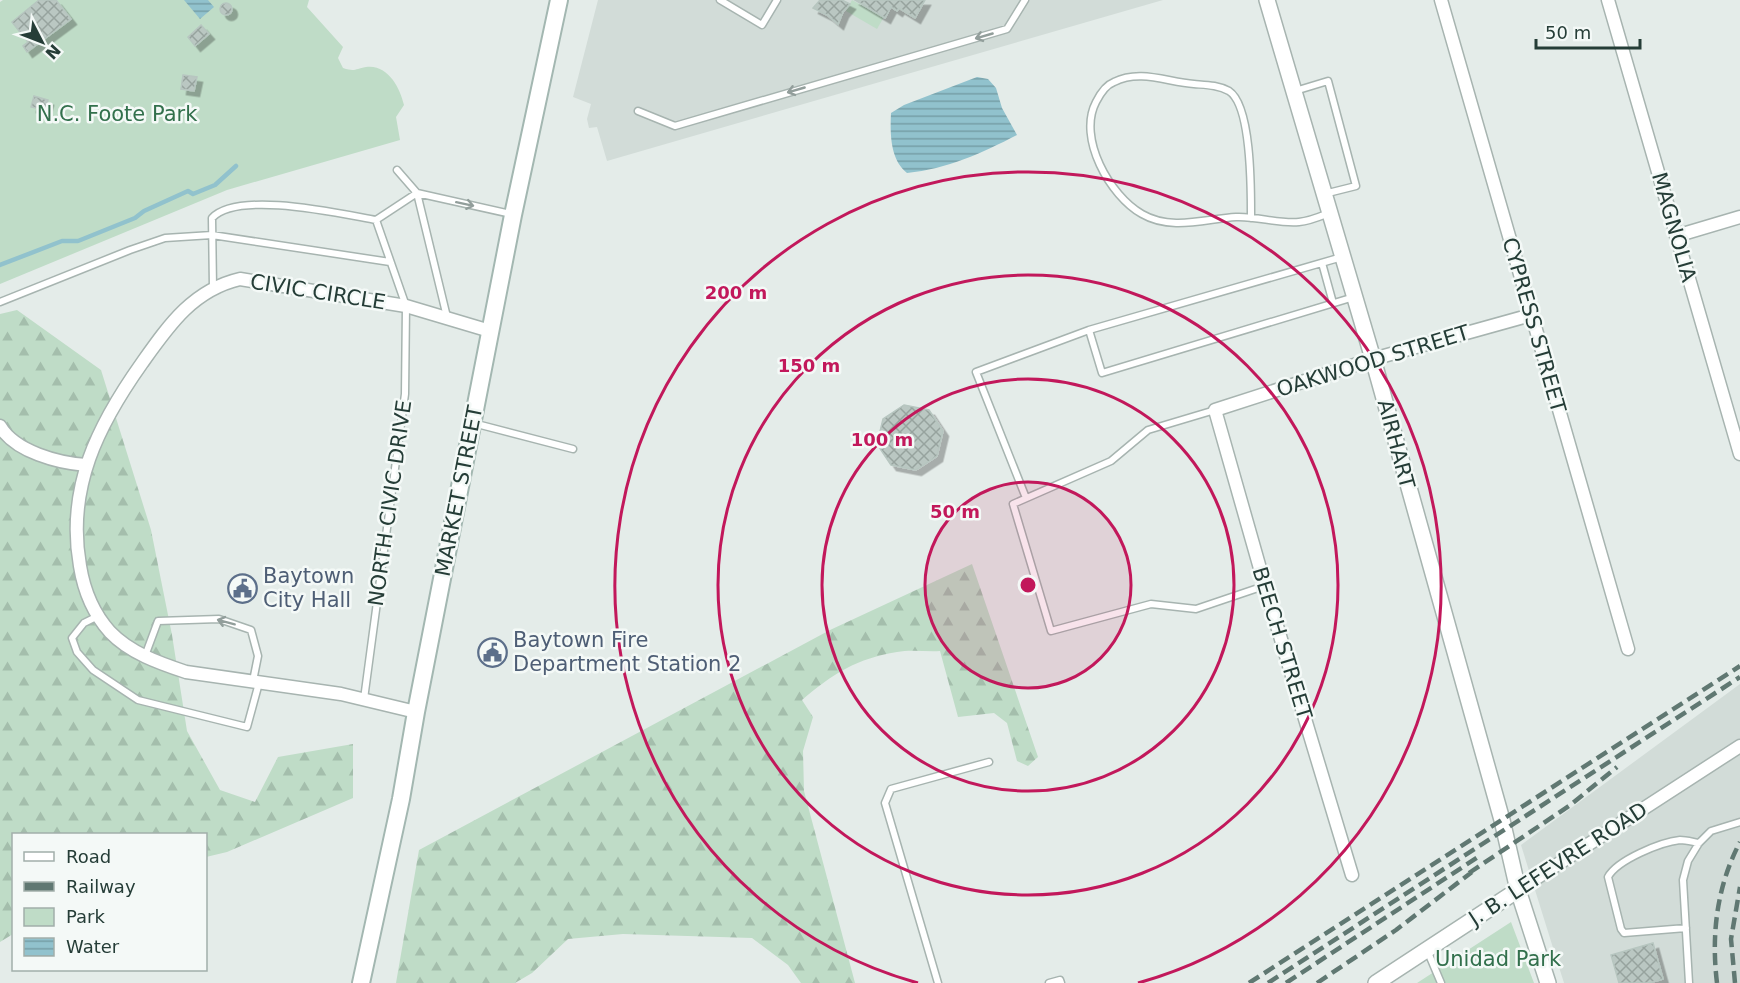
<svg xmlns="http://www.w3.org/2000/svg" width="1740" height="983" viewBox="0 0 1740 983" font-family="'DejaVu Sans',sans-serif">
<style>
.built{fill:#d2dcd8}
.forest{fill:url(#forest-firs)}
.park{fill:#bfdcc7}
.water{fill:url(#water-rules)}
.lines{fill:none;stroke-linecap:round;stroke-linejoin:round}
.stream{stroke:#91c2cd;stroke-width:4.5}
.building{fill:url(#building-cross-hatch);stroke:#b7c6c0;stroke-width:1.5;filter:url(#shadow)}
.service-casing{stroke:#a7b4b0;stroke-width:9}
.minor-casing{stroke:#a7b4b0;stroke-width:15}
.tertiary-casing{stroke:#a7b4b0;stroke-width:18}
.secondary-casing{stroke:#a3b7b1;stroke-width:20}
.service{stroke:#fff;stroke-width:6}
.minor{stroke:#fff;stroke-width:12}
.tertiary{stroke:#fff;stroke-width:15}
.secondary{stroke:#fff;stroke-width:16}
.rail{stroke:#607872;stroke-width:4.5;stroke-dasharray:12 6;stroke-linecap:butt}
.oneway{stroke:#929e9b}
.ring{fill:none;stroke:#c2185b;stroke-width:3}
.labels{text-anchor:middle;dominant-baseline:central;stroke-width:5;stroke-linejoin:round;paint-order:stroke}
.park-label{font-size:21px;fill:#32704c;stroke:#f4f9f7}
.street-label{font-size:21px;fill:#253d37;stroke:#f4f9f7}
.service-label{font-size:21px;fill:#4e5e75;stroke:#f4f9f7;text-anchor:start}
.centre{fill:#c2185b;stroke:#f4f9f7;stroke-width:3}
.ring-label{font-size:18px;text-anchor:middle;font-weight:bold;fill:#c2185b;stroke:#f4f9f7;stroke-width:5;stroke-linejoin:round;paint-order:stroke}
</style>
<defs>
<pattern id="forest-firs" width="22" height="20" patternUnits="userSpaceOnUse" patternTransform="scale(1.5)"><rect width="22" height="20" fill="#bfdcc7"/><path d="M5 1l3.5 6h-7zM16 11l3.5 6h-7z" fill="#a4beac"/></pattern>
<pattern id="water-rules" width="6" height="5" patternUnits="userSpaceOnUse" patternTransform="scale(1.5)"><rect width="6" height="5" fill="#91c2cd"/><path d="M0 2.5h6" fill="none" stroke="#769fa7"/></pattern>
<pattern id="building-cross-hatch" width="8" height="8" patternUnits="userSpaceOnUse" patternTransform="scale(1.5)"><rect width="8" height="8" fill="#bac7c2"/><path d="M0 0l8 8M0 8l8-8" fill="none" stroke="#97a39e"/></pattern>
<filter id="shadow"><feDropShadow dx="5.5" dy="5.5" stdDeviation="0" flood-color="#0004"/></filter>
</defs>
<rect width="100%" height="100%" fill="#e4ece9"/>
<!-- built -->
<path class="built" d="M 598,0 L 1163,0 L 607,161 L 597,127 L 589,128 L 587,119 L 591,104 L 573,97 Z
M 1740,684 L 1740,983 L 1564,983 L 1521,845 Z"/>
<!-- forest -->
<path class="forest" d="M 17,310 L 101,370 L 151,530 L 172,635 L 187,731 L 220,790 L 255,802 L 278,757 L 353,744 L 353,798 L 227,852 L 206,857 L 206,834 L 14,834 L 13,934 L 0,942 L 0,314 Z
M 972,564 L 1038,757 L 1028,766 L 1017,761 L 1007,723 L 994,713 L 958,717 L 940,651 C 926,652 911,649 897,652 C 858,658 832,674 802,700 L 813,717 L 803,751 L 804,791 L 855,983 L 801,983 L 788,965 L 752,938 L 623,934 L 568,939 L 532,973 L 515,983 L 396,983 L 419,850 L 830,630 Z"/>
<!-- park -->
<path class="park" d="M 3,0 L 309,0 L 307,7 L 343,47 L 338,58 L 343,68 C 355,72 355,69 366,67 C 388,64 400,88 404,105 L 396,117 L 400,140 L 227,190 L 0,284 L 0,2 Z
M 852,0 L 884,17 L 877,29 L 846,11 Z
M 1511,922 L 1534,983 L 1417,983 Z"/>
<!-- water -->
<path class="water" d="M 184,0 L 208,0 L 214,7 L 200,19 Z
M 977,77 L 988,79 L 996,88 L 1002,108 L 1017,135 C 982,153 947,169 907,173 C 890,160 890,133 891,113 L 904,105 Z"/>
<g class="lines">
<!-- stream -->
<path class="stream" d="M 0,265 L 62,241 L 78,241 L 135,218 L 144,211 L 188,191 L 193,194 L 215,185 L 236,166"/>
</g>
<!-- building -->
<path class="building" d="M 39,0 L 56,0 L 71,19 L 27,52 L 23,46 L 28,42 L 12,22 Z
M 820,0 L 842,0 L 850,4 L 843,12 L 838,24 L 827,15 L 813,8 Z
M 855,0 L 925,0 L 915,18 L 899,8 L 897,11 L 891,7 L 885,18 Z
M220 9a6 6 0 1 1 12 0a6 6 0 1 1-12 0Z
M 201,25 L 209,34 L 195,46 L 188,37 Z
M 183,75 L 197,77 L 194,91 L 181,89 Z
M 34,96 L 48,100 L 45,110 L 31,107 Z
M 904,405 L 929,410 L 943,431 L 937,456 L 916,470 L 891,465 L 877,444 L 883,419 Z
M 1653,943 L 1663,979 L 1649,983 L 1619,983 L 1611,955 Z"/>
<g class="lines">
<defs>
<path id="service" d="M 720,0 L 762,25 L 777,0
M 1295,91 L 1328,81 L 1356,186 L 1324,194
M 638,111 L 675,126 L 1007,29 L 1025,0
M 397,170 L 417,193 L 447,317
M 1251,218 C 1251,192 1252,106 1229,91 C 1218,85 1206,85 1194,84 C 1167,82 1140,69 1114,82 C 1106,85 1100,94 1096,102 C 1077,138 1110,196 1142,214 C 1171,231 1205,219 1236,217 C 1257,216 1278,224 1299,222 C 1310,221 1319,217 1329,213
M 1342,257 L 1089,330 L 1102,373 L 1354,297
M 1322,263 L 1333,303
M 213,288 L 212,218 C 238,190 341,214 376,220 L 417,193 L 511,214
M 0,302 L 130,250 L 165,238 L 212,235 L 390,262
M 1215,410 L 1148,430 L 1111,461 L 1013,504 L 1051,631 L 1151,604 L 1196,609 L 1264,586
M 473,423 L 573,449
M 1026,498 L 976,372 L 1089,330
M 98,616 L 84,623 L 72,638 L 77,652 L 93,670 L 138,700 L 247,727 L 259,683
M 145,656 L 158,621 L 219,619 L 251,630 L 258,656 L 253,681
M 364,699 L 405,394 L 406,306 L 376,220
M 1686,928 L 1624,933 L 1621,929 L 1608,877 C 1617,860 1661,842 1680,840 C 1686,840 1693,842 1699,843
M 1427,950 L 1441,983
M 938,983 L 885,803 L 891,789 L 989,762
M 1049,983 L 1060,980 L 1061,983
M 1689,983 L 1683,880 L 1688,861 L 1699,843 L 1711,831 L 1740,822"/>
<path id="minor" d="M 1441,0 L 1628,649
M 1608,0 L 1740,454
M 1676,236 L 1740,217
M 0,426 C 15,452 59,463 86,465
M 416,712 L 341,694 L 186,672 C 159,663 130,653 110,632 C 93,613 84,591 80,566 C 66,488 98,425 142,363 C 169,325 193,290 240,279 L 406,306 L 490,331
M 1352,875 L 1265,586 L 1215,410 L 1373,359 L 1531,315
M 1518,890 L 1740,746"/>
<path id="tertiary" d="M 1267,0 L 1373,359 L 1502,820 L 1518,890 L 1548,983
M 1376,983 L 1518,890"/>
<path id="secondary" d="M 361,983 L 401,799 L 416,712 L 513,215 L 559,0"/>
</defs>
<!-- service casing -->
<use href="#service" class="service-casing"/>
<!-- minor casing -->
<use href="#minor" class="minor-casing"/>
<!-- tertiary casing -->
<use href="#tertiary" class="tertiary-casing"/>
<!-- secondary casing -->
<use href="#secondary" class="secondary-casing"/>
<!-- service -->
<use href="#service" class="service"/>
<!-- minor -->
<use href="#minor" class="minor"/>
<!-- tertiary -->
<use href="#tertiary" class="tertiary"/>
<!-- secondary -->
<use href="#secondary" class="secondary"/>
<!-- rail -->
<path class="rail" d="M 1469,873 L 1569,806 L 1617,767
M 1249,983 L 1740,666
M 1268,983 L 1740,677
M 1286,983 L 1481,855
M 1317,983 L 1396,930 L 1472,872
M 1717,983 C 1711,934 1717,886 1740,842
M 1735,983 L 1731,939 L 1740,887"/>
</g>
<!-- one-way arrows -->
<defs><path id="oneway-shaft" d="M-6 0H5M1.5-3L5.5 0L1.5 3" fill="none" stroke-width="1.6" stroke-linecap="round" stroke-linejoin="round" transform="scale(1.5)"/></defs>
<g class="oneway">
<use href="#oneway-shaft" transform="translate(984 36) rotate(164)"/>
<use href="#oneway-shaft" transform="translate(796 90) rotate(164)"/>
<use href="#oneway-shaft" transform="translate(465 204) rotate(12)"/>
<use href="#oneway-shaft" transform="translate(226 622) rotate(-165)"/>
</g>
<!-- distance rings -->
<circle cx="1028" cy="585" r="103" fill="#c2185b" fill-opacity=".12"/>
<g class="ring">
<circle cx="1028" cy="585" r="103"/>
<circle cx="1028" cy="585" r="206"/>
<circle cx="1028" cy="585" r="310"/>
<path d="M918 983A413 413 0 1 1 1138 983"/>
</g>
<!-- icons -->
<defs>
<symbol id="civic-ring" viewBox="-11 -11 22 22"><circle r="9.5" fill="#f4f9f7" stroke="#5c6f8a" stroke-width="1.5"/><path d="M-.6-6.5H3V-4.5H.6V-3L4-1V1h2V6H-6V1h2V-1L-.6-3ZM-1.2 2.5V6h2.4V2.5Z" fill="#5c6f8a"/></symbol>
</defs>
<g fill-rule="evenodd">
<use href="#civic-ring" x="226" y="572" width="33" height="33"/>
<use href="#civic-ring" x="476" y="636" width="33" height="33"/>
</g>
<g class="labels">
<!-- park labels -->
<g class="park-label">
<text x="117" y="114">N.C. Foote Park</text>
<text x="1498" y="959">Unidad Park</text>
</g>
<!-- street labels -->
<g class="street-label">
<text transform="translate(1674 227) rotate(74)">MAGNOLIA</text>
<text transform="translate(318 292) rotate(9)">CIVIC CIRCLE</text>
<text transform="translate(1534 325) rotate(74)">CYPRESS STREET</text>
<text transform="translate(1373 361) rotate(-17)">OAKWOOD STREET</text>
<text transform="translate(1396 444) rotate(75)">AIRHART</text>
<text transform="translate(459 491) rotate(-79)">MARKET STREET</text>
<text transform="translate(390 503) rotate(-82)">NORTH CIVIC DRIVE</text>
<text transform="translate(1282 643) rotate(73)">BEECH STREET</text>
<text transform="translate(1558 864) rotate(-33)">J. B. LEFEVRE ROAD</text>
</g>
<!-- service labels -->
<g class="service-label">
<text x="263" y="576">Baytown<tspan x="263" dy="24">City Hall</tspan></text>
<text x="513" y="640">Baytown Fire<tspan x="513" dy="24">Department Station 2</tspan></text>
</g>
</g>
<circle cx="1028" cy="585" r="9" class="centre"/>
<g class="ring-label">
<text x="736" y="299">200 m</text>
<text x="809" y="372">150 m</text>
<text x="882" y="446">100 m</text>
<text x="955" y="518">50 m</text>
</g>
<!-- legend -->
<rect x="12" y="833" width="195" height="138" fill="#f4f9f7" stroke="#a1aeaa" stroke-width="1.5"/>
<rect x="24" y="852" width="30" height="9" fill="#ffffff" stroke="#a1aeaa" stroke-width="1.5"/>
<text x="66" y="863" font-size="18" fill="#253d37">Road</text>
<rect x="24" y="882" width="30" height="9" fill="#607872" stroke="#a1aeaa" stroke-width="1.5"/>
<text x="66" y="893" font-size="18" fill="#253d37">Railway</text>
<rect x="24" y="908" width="30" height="18" fill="#bfdcc7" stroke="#a1aeaa" stroke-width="1.5"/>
<text x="66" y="923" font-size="18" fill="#253d37">Park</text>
<rect x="24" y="938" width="30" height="18" fill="url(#water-rules)" stroke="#a1aeaa" stroke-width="1.5"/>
<text x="66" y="953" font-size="18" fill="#253d37">Water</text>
<!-- north arrow -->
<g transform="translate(42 42) rotate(132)" stroke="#f4f9f7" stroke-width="4.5" paint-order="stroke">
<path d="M0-4.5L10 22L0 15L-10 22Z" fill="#253d37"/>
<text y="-9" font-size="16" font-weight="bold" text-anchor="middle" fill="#253d37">N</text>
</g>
<!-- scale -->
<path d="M1536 39v9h104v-9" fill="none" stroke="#253d37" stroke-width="3"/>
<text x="1545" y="39" font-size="18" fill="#253d37" stroke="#f4f9f7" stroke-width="4.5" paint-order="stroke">50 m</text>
</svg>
